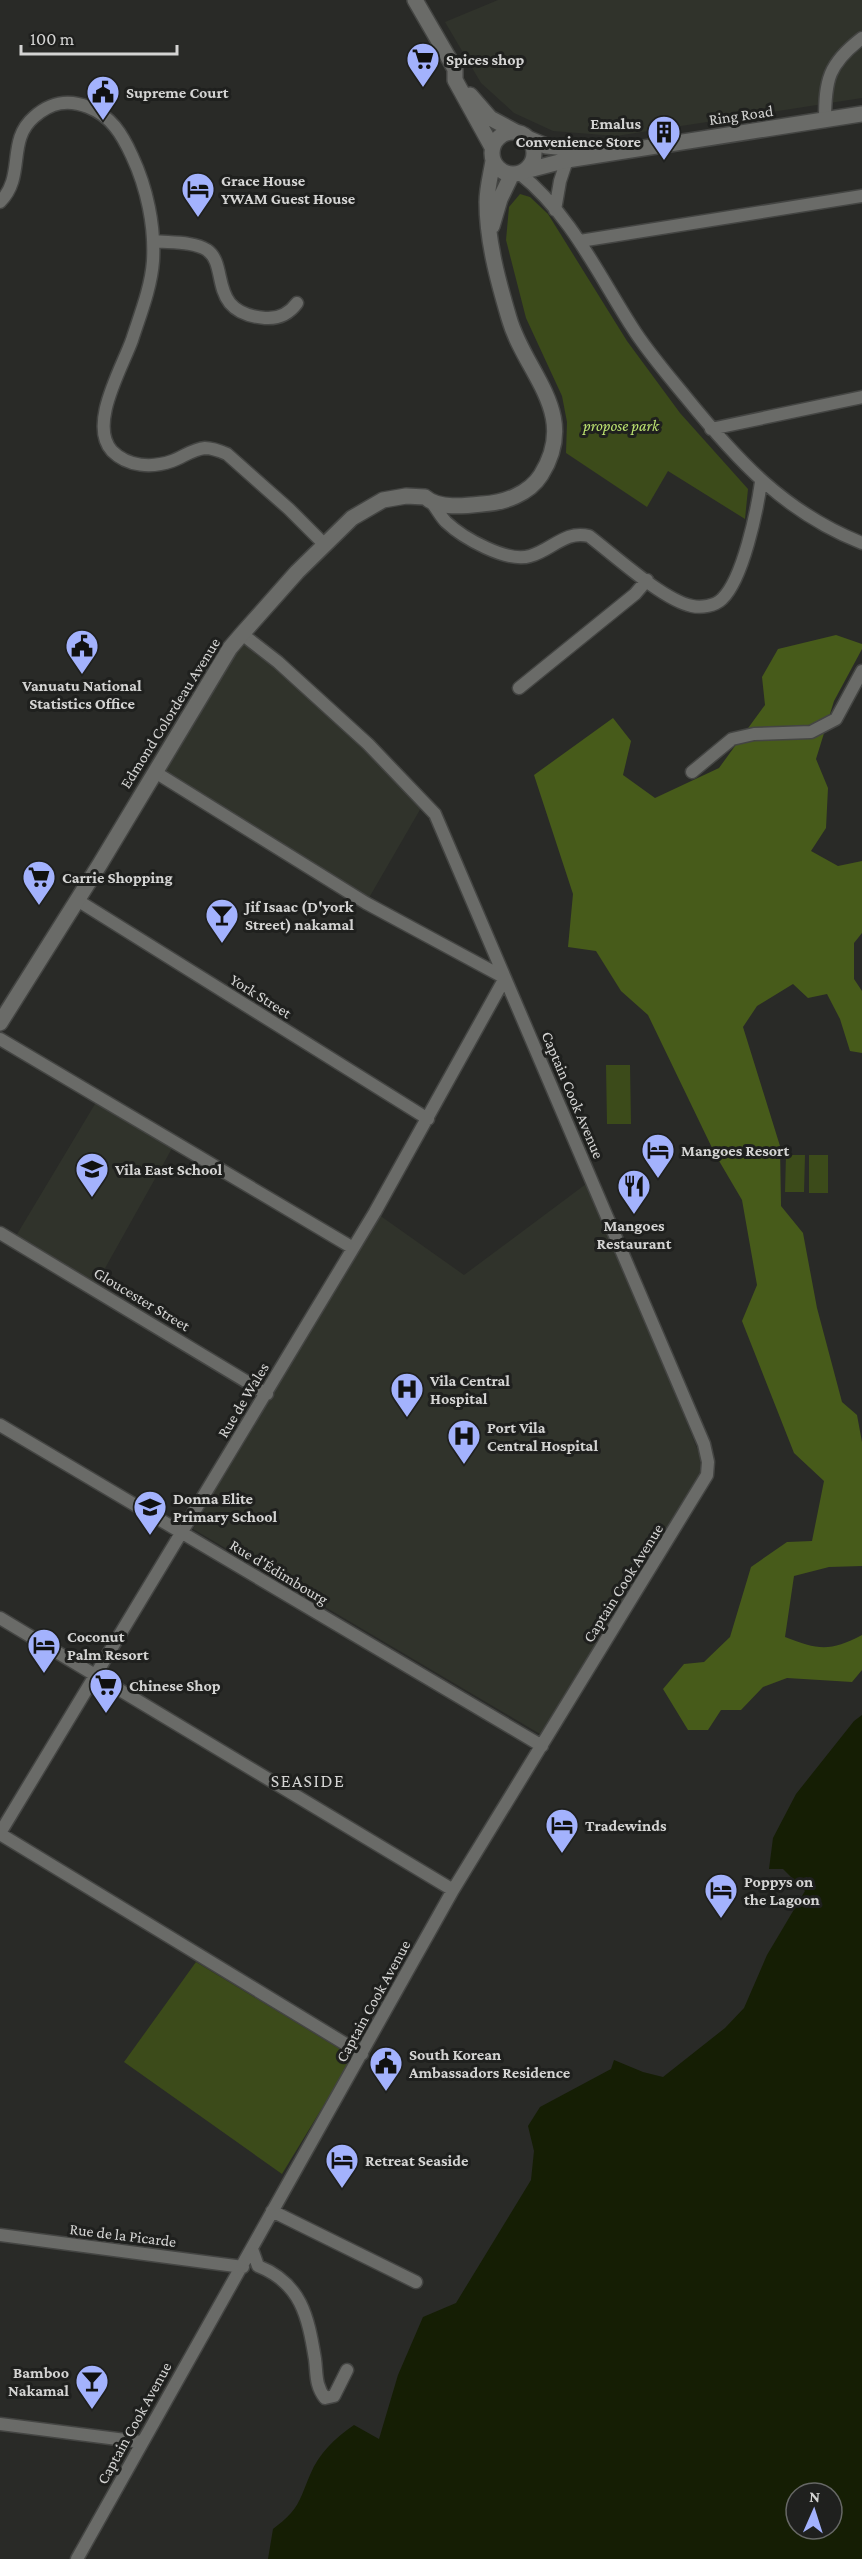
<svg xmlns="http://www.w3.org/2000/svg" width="862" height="2559" viewBox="0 0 862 2559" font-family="'Crimson Pro',serif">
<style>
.built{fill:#30332b}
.green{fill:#3c4b1a}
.forest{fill:#475b1a}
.water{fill:#151e04;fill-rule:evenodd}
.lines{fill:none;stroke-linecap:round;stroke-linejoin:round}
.street-casing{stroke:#444543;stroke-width:15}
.secondary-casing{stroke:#444543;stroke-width:18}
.street{stroke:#6a6b68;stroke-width:12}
.secondary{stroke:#6a6b68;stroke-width:15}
.labels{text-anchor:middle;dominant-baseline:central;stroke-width:6;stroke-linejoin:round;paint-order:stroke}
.poi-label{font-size:16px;font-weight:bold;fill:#d4d4d3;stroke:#1f201e;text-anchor:start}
.street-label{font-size:16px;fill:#d4d4d3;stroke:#1f201e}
.park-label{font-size:16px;font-style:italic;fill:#bce271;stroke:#1f201e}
.neighbourhood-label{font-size:18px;letter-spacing:1.5px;fill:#d4d4d3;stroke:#1f201e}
</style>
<rect width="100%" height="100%" fill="#292a27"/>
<!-- built -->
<path class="built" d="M 498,0 L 862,0 L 862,98 L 616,136 L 553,131 L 514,113 L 481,83 L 445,22 Z
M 242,634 L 425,801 L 366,903 L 155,772 Z
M 98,1099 L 175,1143 L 94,1288 L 13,1241 Z
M 590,1181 L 700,1456 L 701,1474 L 540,1734 L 193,1529 L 283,1365 L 375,1212 L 464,1275 Z"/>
<!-- green -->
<path class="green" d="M 520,194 L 530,197 L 548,214 L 627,341 L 680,413 L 748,489 L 745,519 L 668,471 L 647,507 L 566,453 L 567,422 L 562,396 L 526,318 L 506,240 L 509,207 Z
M 606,1065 L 630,1065 L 631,1124 L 607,1124 Z
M 786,1155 L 805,1155 L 804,1192 L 785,1192 Z
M 809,1155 L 828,1155 L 828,1193 L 809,1193 Z
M 196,1962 L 353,2057 L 282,2174 L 124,2062 Z"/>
<!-- forest -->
<path class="forest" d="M 836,635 L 862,644 L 862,649 L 834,701 L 816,759 L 828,788 L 826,828 L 811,851 L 838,866 L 862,861 L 862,933 L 854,943 L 854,979 L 862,991 L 862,1053 L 850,1051 L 840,1019 L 827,994 L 808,998 L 793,984 L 757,1006 L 743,1027 L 780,1146 L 781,1206 L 803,1233 L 817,1308 L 842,1402 L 857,1415 L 862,1442 L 862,1566 L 829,1567 L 794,1576 L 785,1637 C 818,1650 830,1652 862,1635 L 862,1670 L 852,1682 L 787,1678 L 763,1687 L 741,1710 L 721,1710 L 708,1730 L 688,1730 L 663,1689 L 684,1664 L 704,1662 L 730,1637 L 751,1567 L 787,1542 L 812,1541 L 824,1481 L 794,1453 L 742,1321 L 757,1285 L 742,1200 L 715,1154 L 648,1015 L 621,991 L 596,951 L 568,947 L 573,894 L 534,775 L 613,718 L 631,741 L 623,775 L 655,798 L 719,768 L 765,705 L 762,677 L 778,649 Z"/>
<!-- water -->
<path class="water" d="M 862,1715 L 862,2559 L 268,2559 L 273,2529 C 279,2524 286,2519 291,2513 C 301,2502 304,2488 310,2475 C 319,2453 335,2438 354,2425 L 379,2439 L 398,2375 L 423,2317 L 456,2303 L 531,2180 L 534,2151 L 528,2126 L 540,2107 L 611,2069 L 614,2060 L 643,2072 L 663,2077 L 725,2028 L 744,2008 L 767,1955 L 805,1891 L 783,1869 L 769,1869 L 773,1838 L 796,1794 L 854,1721 ZM 796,2493 L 832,2493 L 832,2529 L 796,2529 Z"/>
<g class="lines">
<defs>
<path id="street" d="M 825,121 C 825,80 828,64 862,38
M 519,173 C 570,213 598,274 632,327 C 647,351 667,374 685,396 C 737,460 784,512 862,543
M 0,202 C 26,176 6,141 34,117 C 51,102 68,99 88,107 C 111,116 122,134 132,156 C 147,188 155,226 153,261 C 151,288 140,315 132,340 C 122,368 88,425 112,451 C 128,467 152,468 172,461 C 183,457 193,449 205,448 C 213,448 220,451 227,454 L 289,509 L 324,544
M 555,210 L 560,181 L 567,160
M 153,241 C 169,243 193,241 207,250 C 230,266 206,313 265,318 C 279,319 289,314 297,303
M 580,241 L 862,196
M 711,429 L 862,397
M 432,503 C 437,509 441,517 446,522 C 463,538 507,563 530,556 C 552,550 565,530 589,536 C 614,555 663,600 692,606 C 701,608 715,606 722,599 C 743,579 757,511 761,482
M 519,688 L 635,594 L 647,580
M 155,772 L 366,903 L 505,978
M 692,772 L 732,739 L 754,734 L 811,732 L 836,719 L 862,671
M 77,900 L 428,1119
M 0,1039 L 353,1248
M 0,1233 L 267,1394
M 0,1425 L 542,1746
M 0,1618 L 453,1890
M 0,1833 L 375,1212 L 505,978
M 0,1834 L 362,2054
M 272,2211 L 416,2282
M 0,2235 L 243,2267
M 252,2249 L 258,2266 C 301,2283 308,2316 315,2359 C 317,2374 315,2385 325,2398 L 334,2396 L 347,2370
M 0,2424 L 141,2442
M 77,2559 L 453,1890 L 707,1475 L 708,1462 L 704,1444 L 435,814 L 368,744 L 278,662 L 242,634"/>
<path id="secondary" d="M 415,0 L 455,69 L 455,80 L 492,147
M 470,95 L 490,118 L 516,132
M492 153a21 21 0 1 1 42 0a21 21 0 1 1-42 0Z
M 527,138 L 546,146 L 589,150
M 525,171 L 567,160 L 862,114
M 492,226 L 500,199 L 512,174
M 0,1023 L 100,864 L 230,648 L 242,634 L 297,572 L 352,518 L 383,500 L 406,496 L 425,497 C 438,509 465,506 482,504 C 504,503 529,494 541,475 C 580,413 525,374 509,318 C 498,281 487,241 487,202 C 487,188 491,174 493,161"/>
</defs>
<!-- street casing -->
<use href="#street" class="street-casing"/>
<!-- secondary casing -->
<use href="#secondary" class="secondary-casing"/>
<!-- street -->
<use href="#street" class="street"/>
<!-- secondary -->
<use href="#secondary" class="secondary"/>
</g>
<!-- icons -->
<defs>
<symbol id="supermarket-pin" viewBox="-11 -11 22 30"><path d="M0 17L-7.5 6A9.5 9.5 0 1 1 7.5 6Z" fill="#a3b2fd" stroke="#1f201e"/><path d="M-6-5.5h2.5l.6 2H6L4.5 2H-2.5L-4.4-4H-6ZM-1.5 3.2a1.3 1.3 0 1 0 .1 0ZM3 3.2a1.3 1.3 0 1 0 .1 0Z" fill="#111"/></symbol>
<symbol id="civic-pin" viewBox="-11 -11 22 30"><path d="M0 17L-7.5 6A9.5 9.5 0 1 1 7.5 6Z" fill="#a3b2fd" stroke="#1f201e"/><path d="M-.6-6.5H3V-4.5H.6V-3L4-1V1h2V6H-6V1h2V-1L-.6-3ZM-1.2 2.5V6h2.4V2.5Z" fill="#111"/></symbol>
<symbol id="building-pin" viewBox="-11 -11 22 30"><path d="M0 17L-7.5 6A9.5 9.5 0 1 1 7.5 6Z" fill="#a3b2fd" stroke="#1f201e"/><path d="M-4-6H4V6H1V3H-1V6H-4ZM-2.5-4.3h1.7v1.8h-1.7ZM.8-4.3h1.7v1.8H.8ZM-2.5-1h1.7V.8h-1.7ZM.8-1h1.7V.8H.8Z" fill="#111"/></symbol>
<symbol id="hotel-pin" viewBox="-11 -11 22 30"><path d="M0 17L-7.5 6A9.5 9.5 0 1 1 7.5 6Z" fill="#a3b2fd" stroke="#1f201e"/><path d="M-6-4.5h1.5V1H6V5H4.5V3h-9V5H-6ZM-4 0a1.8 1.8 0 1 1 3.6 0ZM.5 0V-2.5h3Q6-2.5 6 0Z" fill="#111"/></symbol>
<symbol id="bar-pin" viewBox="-11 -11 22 30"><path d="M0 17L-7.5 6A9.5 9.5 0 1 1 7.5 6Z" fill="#a3b2fd" stroke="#1f201e"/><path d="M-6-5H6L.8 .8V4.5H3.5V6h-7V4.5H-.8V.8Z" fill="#111"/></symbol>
<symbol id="school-pin" viewBox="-11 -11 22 30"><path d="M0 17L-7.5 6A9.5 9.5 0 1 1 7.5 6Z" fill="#a3b2fd" stroke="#1f201e"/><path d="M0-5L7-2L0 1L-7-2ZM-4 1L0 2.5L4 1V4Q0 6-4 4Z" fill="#111"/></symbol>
<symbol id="restaurant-pin" viewBox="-11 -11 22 30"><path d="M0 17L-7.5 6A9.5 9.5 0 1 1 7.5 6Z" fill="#a3b2fd" stroke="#1f201e"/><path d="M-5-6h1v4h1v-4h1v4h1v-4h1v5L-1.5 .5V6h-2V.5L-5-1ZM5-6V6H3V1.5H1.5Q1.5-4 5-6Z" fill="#111"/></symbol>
<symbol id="hospital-pin" viewBox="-11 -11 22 30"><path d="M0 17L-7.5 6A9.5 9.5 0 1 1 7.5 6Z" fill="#a3b2fd" stroke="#1f201e"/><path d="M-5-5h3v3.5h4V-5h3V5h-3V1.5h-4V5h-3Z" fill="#111"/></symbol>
</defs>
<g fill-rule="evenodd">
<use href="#supermarket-pin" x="404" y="40" width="38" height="52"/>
<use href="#civic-pin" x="84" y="73" width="38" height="52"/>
<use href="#building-pin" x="645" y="113" width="38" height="52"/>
<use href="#hotel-pin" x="179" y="170" width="38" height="52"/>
<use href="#civic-pin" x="63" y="627" width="38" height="52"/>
<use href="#supermarket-pin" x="20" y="858" width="38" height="52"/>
<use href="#bar-pin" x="203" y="896" width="38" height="52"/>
<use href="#hotel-pin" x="639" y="1131" width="38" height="52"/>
<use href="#school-pin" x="73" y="1150" width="38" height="52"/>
<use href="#restaurant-pin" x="615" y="1167" width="38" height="52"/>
<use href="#hospital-pin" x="388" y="1370" width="38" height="52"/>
<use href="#hospital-pin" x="445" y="1417" width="38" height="52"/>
<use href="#school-pin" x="131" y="1488" width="38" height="52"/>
<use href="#hotel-pin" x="25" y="1626" width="38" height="52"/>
<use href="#supermarket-pin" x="87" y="1666" width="38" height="52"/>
<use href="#hotel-pin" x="543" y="1806" width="38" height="52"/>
<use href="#hotel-pin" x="702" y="1871" width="38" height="52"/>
<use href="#civic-pin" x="367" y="2044" width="38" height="52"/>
<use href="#hotel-pin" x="323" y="2141" width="38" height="52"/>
<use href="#bar-pin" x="73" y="2362" width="38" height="52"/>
</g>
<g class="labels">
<!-- poi labels -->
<g class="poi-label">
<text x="446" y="59">Spices shop</text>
<text x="126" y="92">Supreme Court</text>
<text x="641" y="123" text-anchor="end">Emalus<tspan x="641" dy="18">Convenience Store</tspan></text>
<text x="221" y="180">Grace House<tspan x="221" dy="18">YWAM Guest House</tspan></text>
<text x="82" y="685" text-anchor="middle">Vanuatu National<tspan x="82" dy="18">Statistics Office</tspan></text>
<text x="62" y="877">Carrie Shopping</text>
<text x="245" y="906">Jif Isaac (D'york<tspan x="245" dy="18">Street) nakamal</tspan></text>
<text x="681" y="1150">Mangoes Resort</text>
<text x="115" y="1169">Vila East School</text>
<text x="634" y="1225" text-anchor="middle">Mangoes<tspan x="634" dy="18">Restaurant</tspan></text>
<text x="430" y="1380">Vila Central<tspan x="430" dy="18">Hospital</tspan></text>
<text x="487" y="1427">Port Vila<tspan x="487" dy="18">Central Hospital</tspan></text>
<text x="173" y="1498">Donna Elite<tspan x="173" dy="18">Primary School</tspan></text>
<text x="67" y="1636">Coconut<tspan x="67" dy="18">Palm Resort</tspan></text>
<text x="129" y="1685">Chinese Shop</text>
<text x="585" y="1825">Tradewinds</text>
<text x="744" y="1881">Poppys on<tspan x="744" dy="18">the Lagoon</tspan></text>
<text x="409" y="2054">South Korean<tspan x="409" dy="18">Ambassadors Residence</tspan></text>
<text x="365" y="2160">Retreat Seaside</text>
<text x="69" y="2372" text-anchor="end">Bamboo<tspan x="69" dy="18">Nakamal</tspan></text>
</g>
<!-- street labels -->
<g class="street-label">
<text transform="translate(741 115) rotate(-8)">Ring Road</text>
<text transform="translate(170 713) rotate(-58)">Edmond Colordeau Avenue</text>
<text transform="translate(261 996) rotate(32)">York Street</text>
<text transform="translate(573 1095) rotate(67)">Captain Cook Avenue</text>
<text transform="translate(142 1299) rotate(31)">Gloucester Street</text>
<text transform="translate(243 1400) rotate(-59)">Rue de Wales</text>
<text transform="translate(279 1572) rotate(31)">Rue d'Édimbourg</text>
<text transform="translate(623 1583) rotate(-58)">Captain Cook Avenue</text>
<text transform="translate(373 2001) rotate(-61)">Captain Cook Avenue</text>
<text transform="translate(123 2235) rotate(7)">Rue de la Picarde</text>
<text transform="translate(134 2423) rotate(-61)">Captain Cook Avenue</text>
</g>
<!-- park labels -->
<g class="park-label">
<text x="621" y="425">propose park</text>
</g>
<!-- neighbourhood labels -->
<g class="neighbourhood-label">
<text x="308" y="1781">SEASIDE</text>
</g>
</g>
<!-- north arrow -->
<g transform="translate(814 2511) rotate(3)"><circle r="28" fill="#1f201e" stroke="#676866" stroke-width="1.5"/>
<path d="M0-4.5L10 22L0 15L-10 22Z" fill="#a3b2fd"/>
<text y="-9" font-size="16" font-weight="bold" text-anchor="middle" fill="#d4d4d3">N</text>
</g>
<!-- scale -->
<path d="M21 45v9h156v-9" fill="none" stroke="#d4d4d3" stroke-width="3"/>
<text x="30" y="45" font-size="18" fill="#d4d4d3" stroke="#1f201e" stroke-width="4.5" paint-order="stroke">100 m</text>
</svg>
